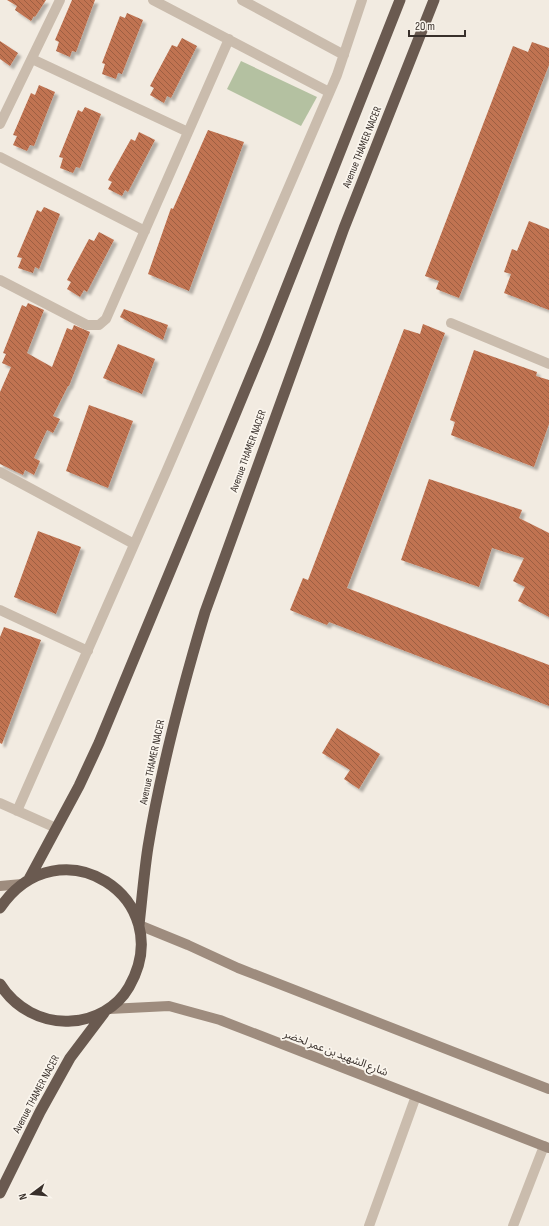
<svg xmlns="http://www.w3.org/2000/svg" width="549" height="1226" viewBox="0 0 549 1226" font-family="'Sofia Sans Condensed','Noto Sans Arabic',sans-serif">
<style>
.grass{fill:#b4c1a1}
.building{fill:url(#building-back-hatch);filter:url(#shadow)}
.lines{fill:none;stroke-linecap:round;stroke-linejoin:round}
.minor{stroke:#cabcad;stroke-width:10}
.secondary{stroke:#9e8c7e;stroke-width:10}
.trunk{stroke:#6a5a50;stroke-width:11}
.labels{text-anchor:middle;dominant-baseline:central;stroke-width:3.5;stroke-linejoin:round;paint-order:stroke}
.street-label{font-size:11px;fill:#39302b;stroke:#faf5ed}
</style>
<defs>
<pattern id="building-back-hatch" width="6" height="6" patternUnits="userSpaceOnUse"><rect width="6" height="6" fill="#c07351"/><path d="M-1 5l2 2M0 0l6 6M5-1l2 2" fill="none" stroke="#9d5f43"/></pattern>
<filter id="shadow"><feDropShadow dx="3.5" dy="3.5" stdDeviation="1" flood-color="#0004"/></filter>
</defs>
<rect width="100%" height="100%" fill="#f2ebe1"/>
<!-- grass -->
<path class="grass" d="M 241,61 L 317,97 L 301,126 L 227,89 Z"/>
<!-- building -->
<path class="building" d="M 7,0 L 46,0 L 35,17 L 34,16 L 31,21 L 15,10 L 17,6 Z
M 72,0 L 95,0 L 76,52 L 72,51 L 70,57 L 56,51 L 59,42 L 55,40 Z
M 127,13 L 143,20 L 122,74 L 118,73 L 116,79 L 102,74 L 105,64 L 102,63 L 120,16 L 125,18 Z
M 182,38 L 197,46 L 171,98 L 167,96 L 164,103 L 150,95 L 154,88 L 150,86 L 172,45 L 177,47 Z
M 0,41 L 18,53 L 10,66 L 0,59 Z
M 532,42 L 549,48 L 549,65 L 459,298 L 436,289 L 439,281 L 425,276 L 513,46 L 528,52 Z
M 39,85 L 55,92 L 34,146 L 30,145 L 27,151 L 13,145 L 17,136 L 13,135 L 31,93 L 35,95 Z
M 85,107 L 101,114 L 80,168 L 76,167 L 73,173 L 60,168 L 63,158 L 59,157 L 78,110 L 82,112 Z
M 208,130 L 244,142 L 189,291 L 148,274 L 171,208 L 173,209 Z
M 139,132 L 155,140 L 128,192 L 125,190 L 122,196 L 108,189 L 112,182 L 108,180 L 131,139 L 135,141 Z
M 44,207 L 60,214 L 39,269 L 35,267 L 33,273 L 18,268 L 22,258 L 17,257 L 37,210 L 41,212 Z
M 529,221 L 549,229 L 549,310 L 504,293 L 511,274 L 504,272 L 512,249 L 517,251 Z
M 99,232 L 114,240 L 87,292 L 84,290 L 80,297 L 67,289 L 71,282 L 67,280 L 89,239 L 94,241 Z
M 28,303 L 44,310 L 27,353 L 52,367 L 67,328 L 72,330 L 74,325 L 90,332 L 69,386 L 68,386 L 53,416 L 60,419 L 53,433 L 47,430 L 34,458 L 40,461 L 34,475 L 25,470 L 23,475 L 0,464 L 0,392 L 11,367 L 2,363 L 6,354 L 3,353 L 22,305 L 26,307 Z
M 124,309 L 168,325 L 163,340 L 120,317 Z
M 423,324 L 445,333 L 347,588 L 549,665 L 549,706 L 329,622 L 327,625 L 290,610 L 303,578 L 308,580 L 404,329 L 420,334 Z
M 118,344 L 155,359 L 142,394 L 103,378 Z
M 474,350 L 537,372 L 536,376 L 549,380 L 549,424 L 534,467 L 451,435 L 455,422 L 450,420 Z
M 89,405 L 133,421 L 108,488 L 66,471 Z
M 429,479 L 522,510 L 519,518 L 549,533 L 549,617 L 518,601 L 525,587 L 513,581 L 524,558 L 492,548 L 479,587 L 401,560 Z
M 38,531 L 81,547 L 56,614 L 14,597 Z
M 4,627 L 41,640 L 2,744 L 0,743 L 0,637 Z
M 337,728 L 380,754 L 359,789 L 344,779 L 350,770 L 322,753 Z"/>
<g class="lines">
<!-- minor -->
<path class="minor" d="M 153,0 L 329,92
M 242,0 L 344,55
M 32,59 L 188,132
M 0,124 L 60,0
M 0,157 L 145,231
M 0,280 L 87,325 L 99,325 L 106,319 L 229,39
M 451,323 L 549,364
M 0,472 L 134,544
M 0,610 L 88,651
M 0,803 L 56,828
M 17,811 L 166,472 L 337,75 L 362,0
M 369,1226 L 416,1096
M 513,1226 L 544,1146"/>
<!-- secondary -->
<path class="secondary" d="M 0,886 L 22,884
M 139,925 L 188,945 L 238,968 L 549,1089
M 109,1009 L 169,1006 L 220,1020 L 549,1148"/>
<!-- trunk -->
<path class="trunk" d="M 29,879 L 79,786 L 99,743 L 265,342 L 400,0
M 0,908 C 59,821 180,898 129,987 C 117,1008 94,1020 71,1021 C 42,1023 15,1008 0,984
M 139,925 C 142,899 144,873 148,847 C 161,767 182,689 205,612 L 344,228 L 434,0
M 0,1193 L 40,1112 L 70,1058 L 104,1013"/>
</g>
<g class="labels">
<!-- street labels -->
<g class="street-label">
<text transform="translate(362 147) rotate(-68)">Avenue THAMER NACER</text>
<text transform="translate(248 451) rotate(-70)">Avenue THAMER NACER</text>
<text transform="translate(152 762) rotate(-78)">Avenue THAMER NACER</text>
<text transform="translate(336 1053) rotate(21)">شارع الشهيد بن عمر لخضر</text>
<text transform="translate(36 1094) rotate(-62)">Avenue THAMER NACER</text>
</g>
</g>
<!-- north arrow -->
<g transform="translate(32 1194) rotate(254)" stroke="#faf5ed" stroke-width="3" paint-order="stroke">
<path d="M0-3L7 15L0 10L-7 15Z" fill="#39302b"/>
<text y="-6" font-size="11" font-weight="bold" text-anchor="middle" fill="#39302b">N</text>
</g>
<!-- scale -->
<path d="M409 30v6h56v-6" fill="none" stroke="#39302b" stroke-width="2"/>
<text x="415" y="30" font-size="12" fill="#39302b" stroke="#faf5ed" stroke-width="3" paint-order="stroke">20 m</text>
</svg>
